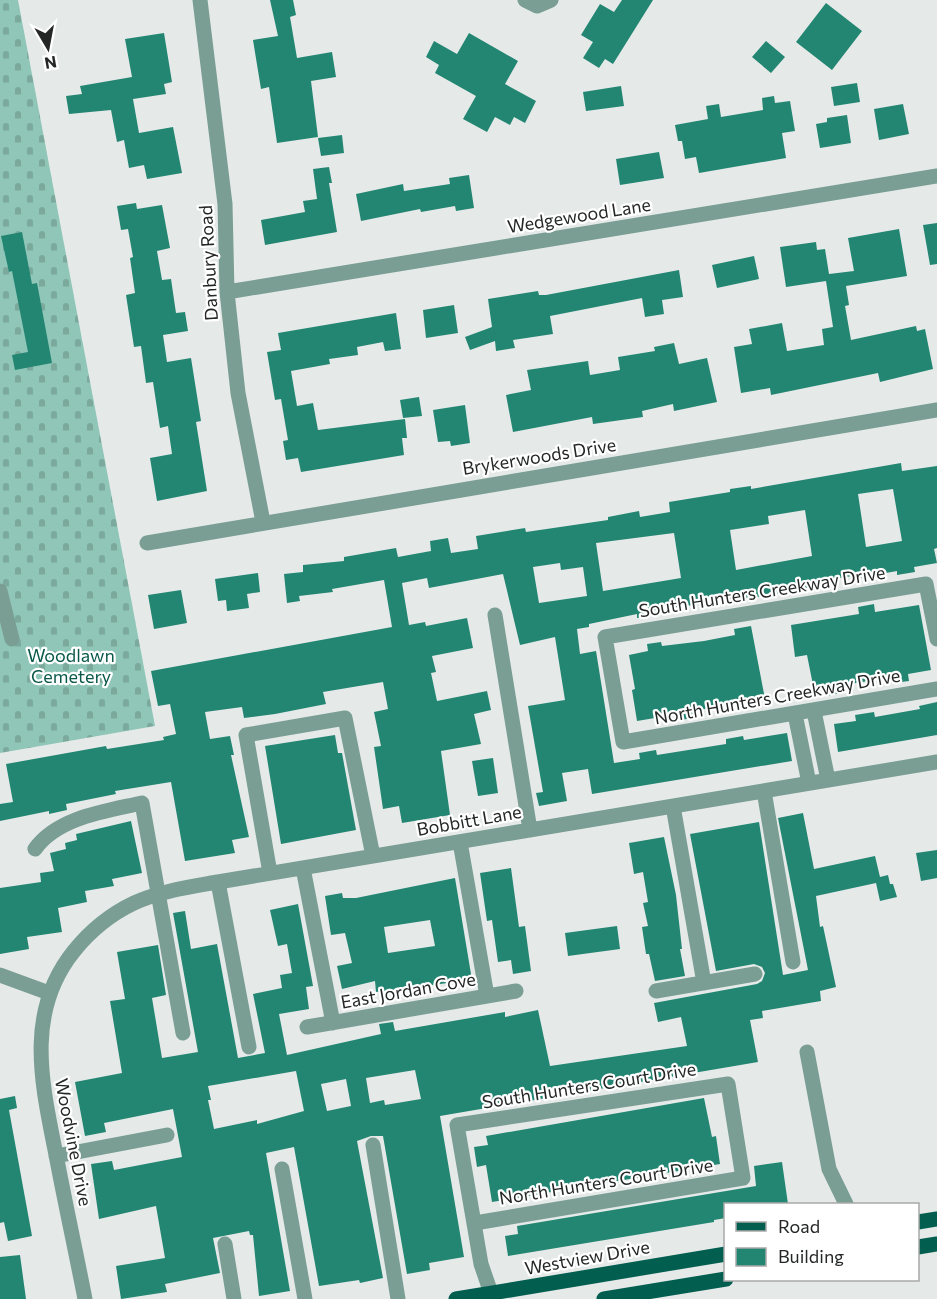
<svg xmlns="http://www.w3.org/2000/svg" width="937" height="1299" viewBox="0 0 937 1299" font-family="Commissioner,sans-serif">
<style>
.cemetery{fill:url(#cemetery-stones)}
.building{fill:#238672;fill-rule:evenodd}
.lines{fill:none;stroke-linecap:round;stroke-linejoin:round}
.minor{stroke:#7a9e94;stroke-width:15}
.major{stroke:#025e4f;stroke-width:15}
.labels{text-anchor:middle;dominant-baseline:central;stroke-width:4.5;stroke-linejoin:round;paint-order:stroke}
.street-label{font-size:18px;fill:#252726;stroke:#fff}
.park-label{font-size:18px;fill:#09594a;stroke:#fff}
</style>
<defs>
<pattern id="cemetery-stones" width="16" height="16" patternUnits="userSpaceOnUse" patternTransform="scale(1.5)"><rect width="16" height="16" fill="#8fc6b7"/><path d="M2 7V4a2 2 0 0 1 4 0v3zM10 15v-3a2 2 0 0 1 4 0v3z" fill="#7baa9d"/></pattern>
</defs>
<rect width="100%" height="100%" fill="#e5eae9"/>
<!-- cemetery -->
<path class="cemetery" d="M 0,0 L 18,0 L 155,726 L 0,753 Z"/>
<!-- building -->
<path class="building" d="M 270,0 L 293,0 L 296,15 L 290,17 L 297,58 L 332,52 L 336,77 L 311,81 L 318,137 L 277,143 L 269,87 L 261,89 L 253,40 L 278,36 Z
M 622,0 L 653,0 L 613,64 L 605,59 L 599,68 L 583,58 L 593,42 L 581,35 L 600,4 L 614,12 Z
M 826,3 L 862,31 L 832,70 L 796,42 Z
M 164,33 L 172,82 L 164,84 L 166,94 L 133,99 L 139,133 L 173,127 L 182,173 L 147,179 L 144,165 L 129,168 L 124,140 L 117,142 L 111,110 L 69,114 L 66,96 L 82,94 L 80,86 L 132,77 L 125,39 Z
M 469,33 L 518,61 L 505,84 L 536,101 L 525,123 L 514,117 L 510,125 L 495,117 L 487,132 L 463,119 L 476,96 L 435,73 L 439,65 L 426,57 L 434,41 L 457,54 Z
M 766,41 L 785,57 L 771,73 L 752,57 Z
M 857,83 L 860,102 L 834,106 L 831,87 Z
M 621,86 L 624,106 L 586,111 L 583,92 Z
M 774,96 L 775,103 L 790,101 L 795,131 L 782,133 L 786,158 L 699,173 L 696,157 L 685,159 L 682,141 L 678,141 L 675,125 L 708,119 L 706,106 L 719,104 L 721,117 L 763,110 L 762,98 Z
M 903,104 L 909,134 L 879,140 L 874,109 Z
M 847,115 L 851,143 L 820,148 L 816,124 L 827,122 L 827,118 Z
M 342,135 L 344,153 L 321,156 L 318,138 Z
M 659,152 L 664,178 L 620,185 L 616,159 Z
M 329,167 L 332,183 L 329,183 L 337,232 L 265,245 L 261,220 L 305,212 L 303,201 L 317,199 L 313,169 Z
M 469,175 L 474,208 L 456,211 L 455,206 L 421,212 L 420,209 L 361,221 L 356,194 L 403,184 L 404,191 L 450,184 L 449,178 Z
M 136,203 L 137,209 L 162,205 L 170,248 L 157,251 L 162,280 L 171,279 L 176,313 L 185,312 L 188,331 L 163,335 L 167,362 L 191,358 L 201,421 L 196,422 L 207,491 L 157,501 L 150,458 L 172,454 L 168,426 L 160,428 L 153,382 L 146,383 L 141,346 L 134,347 L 126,295 L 135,293 L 130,258 L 133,257 L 128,229 L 121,230 L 117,206 Z
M 937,223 L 937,264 L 930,265 L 923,225 Z
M 899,229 L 907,276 L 846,286 L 849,305 L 845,306 L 851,340 L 916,326 L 917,331 L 925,329 L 933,369 L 880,382 L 878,373 L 771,395 L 770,388 L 741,393 L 734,347 L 752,344 L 749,329 L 782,323 L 787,351 L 824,345 L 822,329 L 833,327 L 826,281 L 786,287 L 780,247 L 816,242 L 817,250 L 825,249 L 829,274 L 854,271 L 848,238 Z
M 22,232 L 32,284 L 37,283 L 52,363 L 15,370 L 12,355 L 28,352 L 12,271 L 9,272 L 1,236 Z
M 754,256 L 759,279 L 717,288 L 712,265 Z
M 679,270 L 683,297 L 662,300 L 664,314 L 645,317 L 642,298 L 550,316 L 553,334 L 513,340 L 515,348 L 496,351 L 495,341 L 470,350 L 465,337 L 492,327 L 488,299 L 538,291 L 539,295 L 546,295 Z
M 454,305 L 458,333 L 426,338 L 423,310 Z
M 396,313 L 401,349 L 385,351 L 383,342 L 357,347 L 358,355 L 329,359 L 330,364 L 291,371 L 297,406 L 313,403 L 318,430 L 405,419 L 407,438 L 402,438 L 404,455 L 301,472 L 298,458 L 286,460 L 283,441 L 288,440 L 281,399 L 275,400 L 267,352 L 281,350 L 278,333 Z
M 674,343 L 679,364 L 707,358 L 717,402 L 674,411 L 673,404 L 642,411 L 643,417 L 593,424 L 592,417 L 513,432 L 506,395 L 531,390 L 527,370 L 588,361 L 590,375 L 620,370 L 618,357 L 655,351 L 654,347 Z
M 419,397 L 422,416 L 403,418 L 400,400 Z
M 465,405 L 470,443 L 451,446 L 450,441 L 438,442 L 433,410 Z
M 901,463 L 902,471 L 937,466 L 937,548 L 934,549 L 937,563 L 914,567 L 915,572 L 897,575 L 897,571 L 852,579 L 852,576 L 828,580 L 828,584 L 764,596 L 654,610 L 655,615 L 637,618 L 637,614 L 589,624 L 589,627 L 577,629 L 580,654 L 596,651 L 614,763 L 640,759 L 639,753 L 656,750 L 657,755 L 726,744 L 726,739 L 743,736 L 744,740 L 787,733 L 792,761 L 592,794 L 588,769 L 562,773 L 567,801 L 539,806 L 536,793 L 543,792 L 528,706 L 565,700 L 555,637 L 520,645 L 503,574 L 429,588 L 427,578 L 402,583 L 409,625 L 425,622 L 426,626 L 467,618 L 473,648 L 432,656 L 436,672 L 431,673 L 437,701 L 487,691 L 491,710 L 474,714 L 481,744 L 441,751 L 450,815 L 402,823 L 399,806 L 383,809 L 374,747 L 381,746 L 374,712 L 388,709 L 383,682 L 323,692 L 326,704 L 275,714 L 244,718 L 242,707 L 205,712 L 210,739 L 230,736 L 234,755 L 231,755 L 249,837 L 232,840 L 235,853 L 185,861 L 171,782 L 115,791 L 116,794 L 66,804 L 67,810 L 49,814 L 49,811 L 0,821 L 0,804 L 13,802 L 6,764 L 106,746 L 107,749 L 164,740 L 163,737 L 176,734 L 170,704 L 158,706 L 151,671 L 392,627 L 384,580 L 332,589 L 333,592 L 299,596 L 300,601 L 287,603 L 284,574 L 303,572 L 303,565 L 344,561 L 344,557 L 396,548 L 398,557 L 431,551 L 430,541 L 448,538 L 451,553 L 478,549 L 476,536 L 525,528 L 526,532 L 608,520 L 608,517 L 639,511 L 640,517 L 670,512 L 669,502 L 730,492 L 730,489 L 751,486 L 751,489 ZM 893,489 L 902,541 L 866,547 L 858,494 ZM 805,510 L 812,556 L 736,570 L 730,530 L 769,524 L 768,516 ZM 674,533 L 681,578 L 603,591 L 596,543 ZM 560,563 L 561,570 L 583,567 L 587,596 L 539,603 L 533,567 Z
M 258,573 L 260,592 L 247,594 L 249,608 L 227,611 L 226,600 L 218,601 L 215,579 Z
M 181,590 L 187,623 L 154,629 L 148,595 Z
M 874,604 L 875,612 L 919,605 L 931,670 L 908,674 L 909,681 L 894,683 L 893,677 L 844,685 L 845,692 L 827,696 L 825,688 L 814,690 L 807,655 L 795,657 L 791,625 L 859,614 L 858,607 Z
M 751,626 L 765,699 L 693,711 L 694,718 L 680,720 L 679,714 L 637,721 L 632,690 L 635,689 L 629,655 L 648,651 L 647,644 L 661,642 L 662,646 L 704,641 L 735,635 L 734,629 Z
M 937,702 L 937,735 L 838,752 L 834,724 L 856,721 L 855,715 L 874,712 L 875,717 L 920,709 L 919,706 Z
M 335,735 L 338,753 L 342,753 L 356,830 L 281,844 L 265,746 Z
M 493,758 L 498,793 L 478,796 L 472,761 Z
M 803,813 L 814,869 L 875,856 L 880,877 L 888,875 L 890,884 L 893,884 L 897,897 L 880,901 L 876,883 L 816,896 L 820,927 L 823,926 L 836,987 L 820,991 L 821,1001 L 762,1011 L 763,1018 L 750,1020 L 758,1062 L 440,1116 L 464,1257 L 429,1263 L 430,1270 L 407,1274 L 383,1136 L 371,1136 L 357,1141 L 383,1278 L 360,1283 L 359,1280 L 319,1286 L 294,1147 L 266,1153 L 290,1291 L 259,1296 L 253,1235 L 250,1235 L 249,1231 L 213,1238 L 220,1273 L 165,1284 L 167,1292 L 121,1299 L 116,1266 L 165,1258 L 156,1206 L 99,1219 L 91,1164 L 112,1161 L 114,1170 L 182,1157 L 173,1109 L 104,1123 L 106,1132 L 85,1136 L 75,1082 L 122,1073 L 110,1001 L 125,999 L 117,952 L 158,945 L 166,995 L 152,998 L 162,1058 L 198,1052 L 173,913 L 185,911 L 191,949 L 217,944 L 238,1058 L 265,1053 L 253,994 L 282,988 L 280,975 L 292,973 L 287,944 L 278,946 L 270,910 L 298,904 L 313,986 L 306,987 L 309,1009 L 279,1014 L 287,1055 L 381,1034 L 379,1024 L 393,1022 L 395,1031 L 505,1012 L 505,1017 L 538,1010 L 550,1066 L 687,1046 L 681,1017 L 658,1022 L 654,1003 L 757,984 L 762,981 L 765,973 L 762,967 L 754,964 L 716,971 L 690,834 L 759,822 L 783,975 L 808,970 L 778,818 ZM 415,1070 L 421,1099 L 385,1105 L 384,1100 L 370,1103 L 366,1078 ZM 296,1071 L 304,1111 L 257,1124 L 257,1120 L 214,1129 L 208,1100 L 211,1100 L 208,1086 ZM 346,1079 L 351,1106 L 327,1111 L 321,1084 Z
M 131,821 L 142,873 L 112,879 L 114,886 L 85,891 L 87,902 L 58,908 L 62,932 L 27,937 L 29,949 L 0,954 L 0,888 L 41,882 L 40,873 L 54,871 L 50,853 L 66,849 L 65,843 L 77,840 L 76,834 Z
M 664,837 L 676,895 L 682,949 L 680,949 L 685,976 L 655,981 L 649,954 L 646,954 L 642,927 L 648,926 L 643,903 L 648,902 L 643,872 L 634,874 L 629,843 Z
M 937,850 L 937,878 L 921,881 L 916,853 Z
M 511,868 L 519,927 L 525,926 L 531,971 L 513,974 L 511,960 L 498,962 L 492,920 L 487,921 L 480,873 Z
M 455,878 L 472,980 L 376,992 L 375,981 L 342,989 L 337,966 L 352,963 L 345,933 L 331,935 L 325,896 L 342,893 L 343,898 L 356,898 ZM 430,920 L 435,946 L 388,953 L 384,927 Z
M 617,926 L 620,949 L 568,956 L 565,933 Z
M 15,1096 L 17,1108 L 9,1110 L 32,1236 L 8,1241 L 4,1222 L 0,1223 L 0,1099 Z
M 704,1098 L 712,1137 L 716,1136 L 720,1164 L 492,1202 L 486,1165 L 477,1167 L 474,1147 L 488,1145 L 486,1136 Z
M 782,1162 L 788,1204 L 726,1204 L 726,1218 L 714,1220 L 714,1222 L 508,1256 L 505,1236 L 518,1234 L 517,1226 L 756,1186 L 754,1166 Z
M 20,1255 L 26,1299 L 0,1299 L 0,1257 Z"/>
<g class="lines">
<!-- minor -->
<path class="minor" d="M 200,0 L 225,204 L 227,292 L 238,393 L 263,522
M 525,0 L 537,6 L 551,0
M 227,292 L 937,176
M 147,543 L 937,410
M 0,591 L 12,639
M 495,615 L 530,830
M 937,639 L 926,584 L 605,637 L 623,742 L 937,689
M 814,711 L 828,780
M 795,714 L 809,783
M 764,791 L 793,962
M 673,806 L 704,983
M 460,842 L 487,996
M 35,849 C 58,817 107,811 142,803 L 183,1033
M 303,868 L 333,1023
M 270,873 L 246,735 L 345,718 L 373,856
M 218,882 L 249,1047
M 0,975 L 49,993
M 656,991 L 755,974
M 307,1027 L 516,991
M 807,1052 L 829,1169 L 846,1204
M 373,1145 L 398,1299
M 56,1156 L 167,1135
M 282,1169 L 305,1299
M 475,1223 L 743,1178 L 728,1084 L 457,1125 L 481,1264 L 491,1293
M 225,1244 L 234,1299
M 85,1299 C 76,1253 66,1207 57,1160 C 43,1088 23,1014 74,951 C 90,931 111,914 134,903 C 160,891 190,887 218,882 L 937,762"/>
<!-- major -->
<path class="major" d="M 918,1222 L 937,1219
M 918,1247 L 937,1244
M 456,1299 L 726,1254
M 604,1299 L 726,1279"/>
</g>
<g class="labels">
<!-- street labels -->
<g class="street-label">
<text transform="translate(579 215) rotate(-9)">Wedgewood Lane</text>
<text transform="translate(208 263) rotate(-93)">Danbury Road</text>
<text transform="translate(539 456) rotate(-9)">Brykerwoods Drive</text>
<text transform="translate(762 591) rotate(-9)">South Hunters Creekway Drive</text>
<text transform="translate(777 696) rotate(-10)">North Hunters Creekway Drive</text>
<text transform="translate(469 820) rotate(-10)">Bobbitt Lane</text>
<text transform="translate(408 990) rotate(-10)">East Jordan Cove</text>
<text transform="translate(589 1085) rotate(-9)">South Hunters Court Drive</text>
<text transform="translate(74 1142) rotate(79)">Woodvine Drive</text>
<text transform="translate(606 1181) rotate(-9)">North Hunters Court Drive</text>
<text transform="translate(587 1257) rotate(-10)">Westview Drive</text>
</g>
<!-- park labels -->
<g class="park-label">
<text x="71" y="655">Woodlawn<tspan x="71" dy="21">Cemetery</tspan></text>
</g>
</g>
<!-- legend -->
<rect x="724" y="1203" width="195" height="78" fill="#ffffff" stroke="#a8a9a8" stroke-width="1.5"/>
<rect x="736" y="1222" width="30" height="9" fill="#025e4f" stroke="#a8a9a8" stroke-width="1.5"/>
<text x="778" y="1233" font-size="18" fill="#252726">Road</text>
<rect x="736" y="1248" width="30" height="18" fill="#238672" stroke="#a8a9a8" stroke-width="1.5"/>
<text x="778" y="1263" font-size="18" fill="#252726">Building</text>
<!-- north arrow -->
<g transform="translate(48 48) rotate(170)" stroke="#ffffff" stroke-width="4.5" paint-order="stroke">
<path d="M0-4.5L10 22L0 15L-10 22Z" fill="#252726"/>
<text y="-9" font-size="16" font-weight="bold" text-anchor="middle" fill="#252726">N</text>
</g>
</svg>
